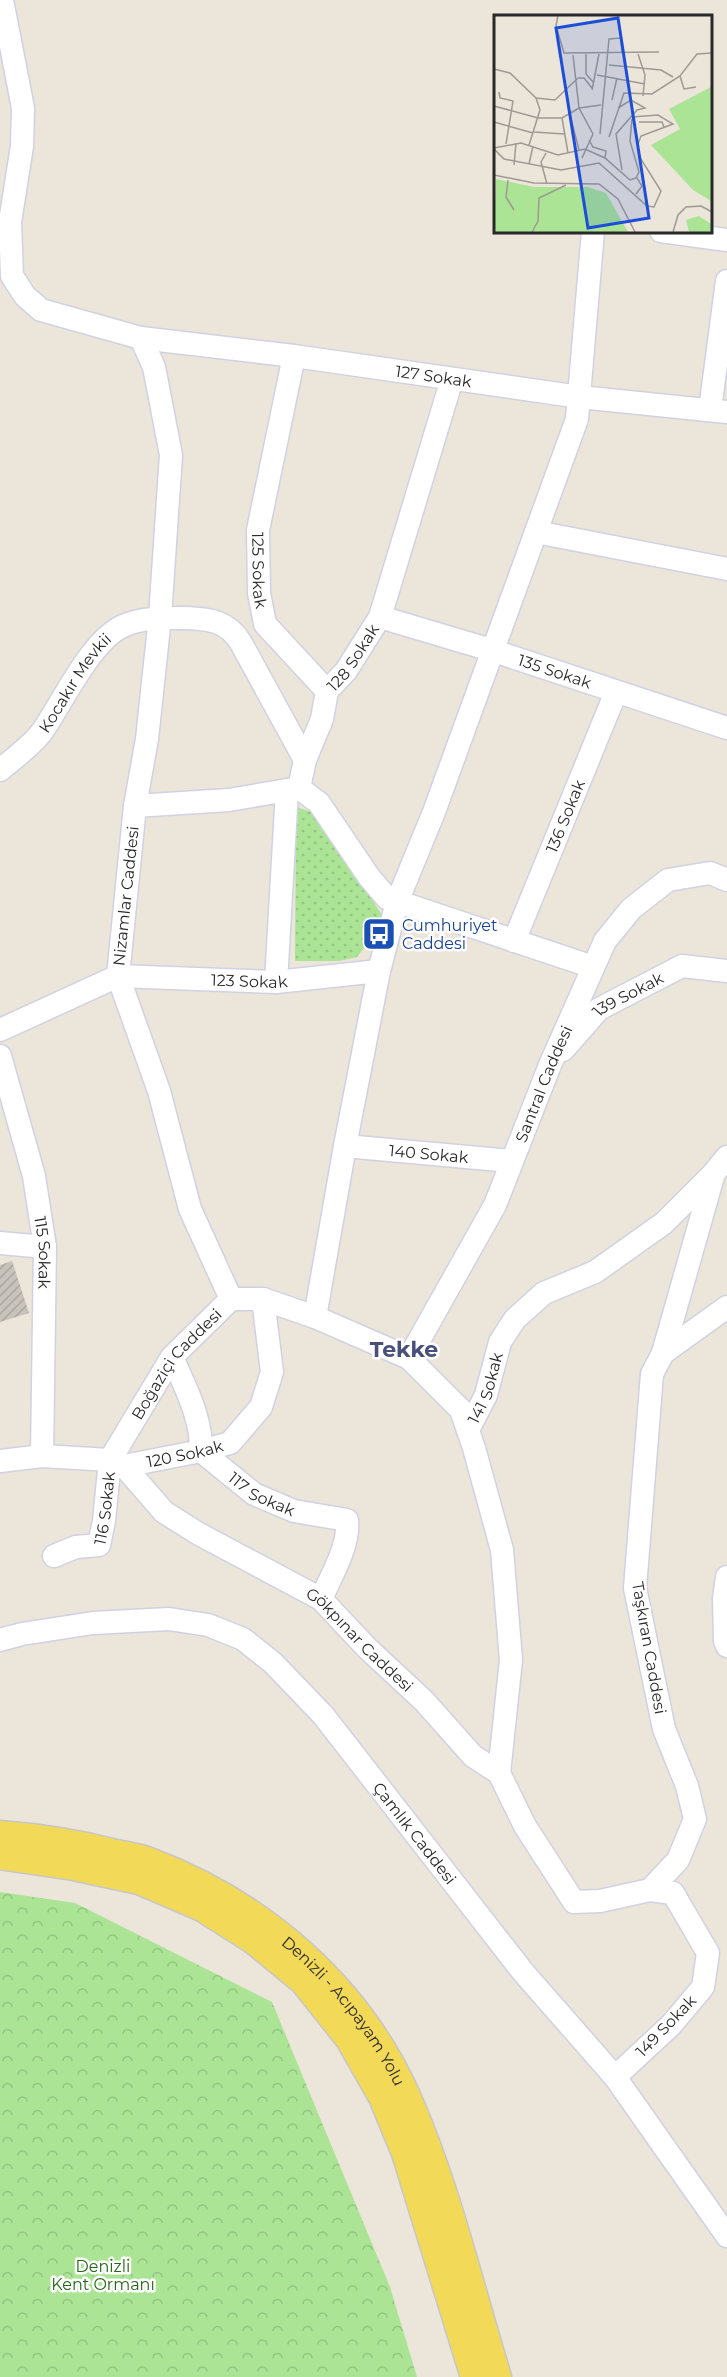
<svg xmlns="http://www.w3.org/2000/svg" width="727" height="2377" viewBox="0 0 727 2377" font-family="Montserrat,sans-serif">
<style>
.forest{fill:url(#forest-crowns)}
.park{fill:url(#park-dots)}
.building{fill:url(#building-hatch)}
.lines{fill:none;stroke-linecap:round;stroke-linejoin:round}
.minor-casing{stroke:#d0d2e3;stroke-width:25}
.major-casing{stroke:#c7c7c7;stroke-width:31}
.minor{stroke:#fff;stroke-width:22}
.major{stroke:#f3d958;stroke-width:28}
.labels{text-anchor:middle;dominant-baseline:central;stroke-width:5;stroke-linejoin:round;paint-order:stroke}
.street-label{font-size:16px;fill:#292929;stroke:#fff}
.transit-label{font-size:16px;fill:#164399;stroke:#fff;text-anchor:start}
.park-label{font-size:16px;fill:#236718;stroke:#fff}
.district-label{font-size:22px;font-weight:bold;fill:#494e7b;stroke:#fff}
.inset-road{fill:none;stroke:#9e9a93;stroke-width:1.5}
.view{fill:#1d4ed8;fill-opacity:0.15;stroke:#1d4ed8;stroke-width:3}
.inset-edge{fill:none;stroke:#292929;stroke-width:3}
</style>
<defs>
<pattern id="forest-crowns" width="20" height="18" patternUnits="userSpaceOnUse" patternTransform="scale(1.5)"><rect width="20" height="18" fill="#abe495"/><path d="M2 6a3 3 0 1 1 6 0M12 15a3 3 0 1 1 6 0" fill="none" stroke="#93c480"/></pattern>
<pattern id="park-dots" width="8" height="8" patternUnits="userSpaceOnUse" patternTransform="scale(1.5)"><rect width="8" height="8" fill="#abe495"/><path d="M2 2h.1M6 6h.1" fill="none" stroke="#93c480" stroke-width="1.8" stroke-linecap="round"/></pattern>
<pattern id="building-hatch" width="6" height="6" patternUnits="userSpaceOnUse" patternTransform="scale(1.5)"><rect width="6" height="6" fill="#c7c2ba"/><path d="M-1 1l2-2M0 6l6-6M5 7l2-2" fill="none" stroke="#aba7a0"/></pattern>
</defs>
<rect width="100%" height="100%" fill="#ece5da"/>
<!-- forest -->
<path class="forest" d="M 0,1892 L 75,1903 L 272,2002 L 390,2287 L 417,2377 L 0,2377 Z"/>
<!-- park -->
<path class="park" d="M 296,807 L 315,813 L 382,915 L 370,940 L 357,957 L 339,961 L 295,961 Z"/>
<!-- building -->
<path class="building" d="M 12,1261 L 29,1313 L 0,1322 L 0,1265 Z"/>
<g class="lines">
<defs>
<g id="minor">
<path id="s1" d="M 2,0 L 23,108 L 22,146 L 10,222 L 12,276 L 25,296 L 41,310 L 141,338 L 294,356 L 580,397 L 727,412"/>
<path d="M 661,231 L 727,240"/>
<path d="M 141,338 L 154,367 L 171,455 L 160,617 L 147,739 L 135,806 L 118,976 L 159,1091 L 190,1209 L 231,1299"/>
<path id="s2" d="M 294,356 L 258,530 L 259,593 L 265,624 L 327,691"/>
<path d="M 710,410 L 727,281"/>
<path d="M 536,532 L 727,569"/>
<path id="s3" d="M 380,617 L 491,650 L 727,728"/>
<path id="s4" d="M 0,770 C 13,759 30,747 41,733 C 62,704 90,641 123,626 C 143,617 166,618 186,618 C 210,619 228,621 241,643 L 305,760"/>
<path id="s5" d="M 299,788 L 305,760 L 322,719 L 327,691 L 346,671 L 380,617 L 452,379"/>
<path d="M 299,788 L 319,803 L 369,877 L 387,898 L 593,967"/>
<path d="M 135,806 L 229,800 L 299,788"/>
<path id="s6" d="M 514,941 L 616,692"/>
<path d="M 276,982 L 287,790"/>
<path id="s7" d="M 0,1030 L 118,976 L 276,982 L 379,971"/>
<path id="s8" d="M 563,1050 L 599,1009 L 682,966 L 727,971"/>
<path id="s9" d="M 0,1056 L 34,1176 L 45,1247 L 42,1456"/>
<path id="s10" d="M 345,1146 L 511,1161"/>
<path d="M 0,1243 L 45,1247"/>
<path d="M 315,1317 L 345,1146 L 379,971 L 397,902 L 434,812 L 577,419 L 593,231"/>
<path d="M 663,1353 L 727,1307"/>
<path d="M 172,1357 C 185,1387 202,1418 201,1451"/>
<path id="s11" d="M 409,1358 L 495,1205 L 550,1065 L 605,941 L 631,909 L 668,880 L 710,873 L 727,880"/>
<path id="s12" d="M 468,1430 L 486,1395 L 500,1342 L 515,1319 L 544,1293 L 595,1272 L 664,1223 L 714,1173 L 727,1157"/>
<path id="s13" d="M 201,1451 L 254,1494 L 294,1511 L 347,1520 C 350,1545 331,1576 321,1599"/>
<path id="s14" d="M 0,1461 L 42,1456 L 110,1460 L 124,1466 L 164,1512 L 199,1534 L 321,1599 L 367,1648 L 424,1701 L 473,1756 L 499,1773 L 525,1826 L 574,1902 L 600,1901 L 650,1890 L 673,1893 L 708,1953 L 703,1987 L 671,2025 L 615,2077"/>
<path id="s15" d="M 124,1466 L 201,1451 L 230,1443 L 261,1407 L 272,1372 L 263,1299"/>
<path id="s16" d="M 54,1556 L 76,1547 L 99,1545 L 104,1521 L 110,1460 L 172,1357 L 231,1299 L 263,1299 L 315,1317 L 409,1358 L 461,1410 L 474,1448 L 502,1550 L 511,1660 L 499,1773"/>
<path d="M 727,1577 L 724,1599 L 725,1641 L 727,1646"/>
<path id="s17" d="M 0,1640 L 22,1634 L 93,1623 L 169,1619 L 208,1625 L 243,1639 L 273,1663 L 323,1715 L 523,1972 L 615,2077 L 727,2236"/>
<path d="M 650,1890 L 678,1860 L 695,1819 L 687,1786 L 664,1729 L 635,1588 L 652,1374 L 663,1353 L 714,1173"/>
</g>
<g id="major">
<path id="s18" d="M 0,1835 C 39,1838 78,1844 116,1854 C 128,1856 141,1858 152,1863 C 262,1905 357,1987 406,2096 C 446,2186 468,2283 497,2377"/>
<path d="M 0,1855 L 74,1866 L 139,1880 L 202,1907 L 254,1940 L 304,1981 L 350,2039 L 383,2097 L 406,2153 L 475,2377"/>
</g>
</defs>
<!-- minor casing -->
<use href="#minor" class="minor-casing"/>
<!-- major casing -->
<use href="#major" class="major-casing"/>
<!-- minor -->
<use href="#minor" class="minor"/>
<!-- major -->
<use href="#major" class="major"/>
</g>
<!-- icons -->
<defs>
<symbol id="bus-square" viewBox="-11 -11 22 22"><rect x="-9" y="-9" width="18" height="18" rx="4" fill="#1a4fb4" stroke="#fff"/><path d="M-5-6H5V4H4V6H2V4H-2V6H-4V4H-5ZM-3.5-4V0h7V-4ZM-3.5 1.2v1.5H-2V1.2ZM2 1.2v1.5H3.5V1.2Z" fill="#fff"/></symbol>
</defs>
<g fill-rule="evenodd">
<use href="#bus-square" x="360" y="915" width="38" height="38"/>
</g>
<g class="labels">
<!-- street labels -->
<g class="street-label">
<text stroke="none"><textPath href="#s1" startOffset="723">127 Sokak</textPath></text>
<text stroke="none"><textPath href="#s2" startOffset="218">125 Sokak</textPath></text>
<text stroke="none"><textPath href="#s5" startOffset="144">128 Sokak</textPath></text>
<text stroke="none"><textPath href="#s3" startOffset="183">135 Sokak</textPath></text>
<text stroke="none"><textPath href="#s4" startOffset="116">Kocakır Mevkii</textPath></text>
<text stroke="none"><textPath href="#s6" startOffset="135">136 Sokak</textPath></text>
<text transform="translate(126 896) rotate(-84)">Nizamlar Caddesi</text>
<text stroke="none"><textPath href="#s7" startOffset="261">123 Sokak</textPath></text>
<text stroke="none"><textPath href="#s8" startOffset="87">139 Sokak</textPath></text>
<text stroke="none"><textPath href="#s11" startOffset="306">Santral Caddesi</textPath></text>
<text stroke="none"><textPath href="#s10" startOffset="84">140 Sokak</textPath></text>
<text stroke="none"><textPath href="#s9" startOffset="202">115 Sokak</textPath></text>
<text stroke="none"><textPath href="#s16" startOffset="250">Boğaziçi Caddesi</textPath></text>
<text stroke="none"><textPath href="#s12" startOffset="46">141 Sokak</textPath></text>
<text stroke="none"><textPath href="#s15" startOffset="62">120 Sokak</textPath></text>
<text stroke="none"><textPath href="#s13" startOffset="75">117 Sokak</textPath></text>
<text stroke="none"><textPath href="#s16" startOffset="84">116 Sokak</textPath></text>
<text stroke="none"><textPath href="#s14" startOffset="422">Gökpınar Caddesi</textPath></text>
<text transform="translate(649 1648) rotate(80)">Taşkıran Caddesi</text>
<text stroke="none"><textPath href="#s17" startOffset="508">Çamlık Caddesi</textPath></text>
<text stroke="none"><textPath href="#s18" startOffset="402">Denizli - Acıpayam Yolu</textPath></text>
<text transform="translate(666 2026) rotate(-46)">149 Sokak</text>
</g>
<!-- transit labels -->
<g class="transit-label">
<text x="402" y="925">Cumhuriyet<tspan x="402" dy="18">Caddesi</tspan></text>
</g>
<!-- park labels -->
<g class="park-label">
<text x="103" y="2266">Denizli<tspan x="103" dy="18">Kent Ormanı</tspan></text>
</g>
<!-- district labels -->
<g class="district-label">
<text x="404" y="1349">Tekke</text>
</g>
</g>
<!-- overview -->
<g transform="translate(494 15)">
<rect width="218" height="218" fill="#ece5da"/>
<path d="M 217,72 L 218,72 L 217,186 L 199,175 L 157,130 L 186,114 L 175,94 ZM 2,164 L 40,172 L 94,172 L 112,178 L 134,217 L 0,217 ZM 205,201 L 217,209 L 217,217 L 195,217 L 192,205 Z" fill="#abe495"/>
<path class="inset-road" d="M 64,0 L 62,11 L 70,38 L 165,37M 92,39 L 92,59 L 99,67M 144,39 L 151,60 L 149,81M 79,40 L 85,93 L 99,119M 115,50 L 167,55 L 179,62M 0,54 L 16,58 L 42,83 L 61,85 L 84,63M 103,60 L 151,69M 186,61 L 190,74 L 202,72M 84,63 L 90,63 L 98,73M 98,75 L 105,39M 5,77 L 6,83 L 19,86 L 12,129M 118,85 L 123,63M 0,91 L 44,103 L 68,103 L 85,93 L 107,90M 124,93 L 137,85 L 151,93 L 143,95 L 122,119 L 128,155M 76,100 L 85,135M 68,103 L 74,138M 138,104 L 136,126 L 145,157 L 142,163M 0,107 L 39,118M 145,107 L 168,107 L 170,112M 40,117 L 70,119M 106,119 L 115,24 L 127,23 L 128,38M 115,122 L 130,78 L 158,79 L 186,61 L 203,39 L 218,38M 95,125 L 99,132 L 112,136 L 111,143M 35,130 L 46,95 L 42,83M 0,133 L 27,128 L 64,140 L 91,134 L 111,143 L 136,165 L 142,163M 0,134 L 10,144 L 67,155 L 105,148 L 153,191 L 160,192 L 167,176 L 145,141 L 144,129 L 147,121 L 179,109 L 164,100 L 138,102M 52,138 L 47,147 L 53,169M 88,143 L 99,119M 35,149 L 39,131M 20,150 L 22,128M 0,160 L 40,168 L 105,169 L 124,184 L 141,217M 14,165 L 12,182 L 20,195M 142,179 L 148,171 L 143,163M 38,217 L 44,206 L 45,183 L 72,170M 179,217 L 184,200 L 192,192 L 207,191 L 218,197"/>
<path class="view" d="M 124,3 L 155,203 L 94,213 L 62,13 Z"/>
<rect width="218" height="218" class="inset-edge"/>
</g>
</svg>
